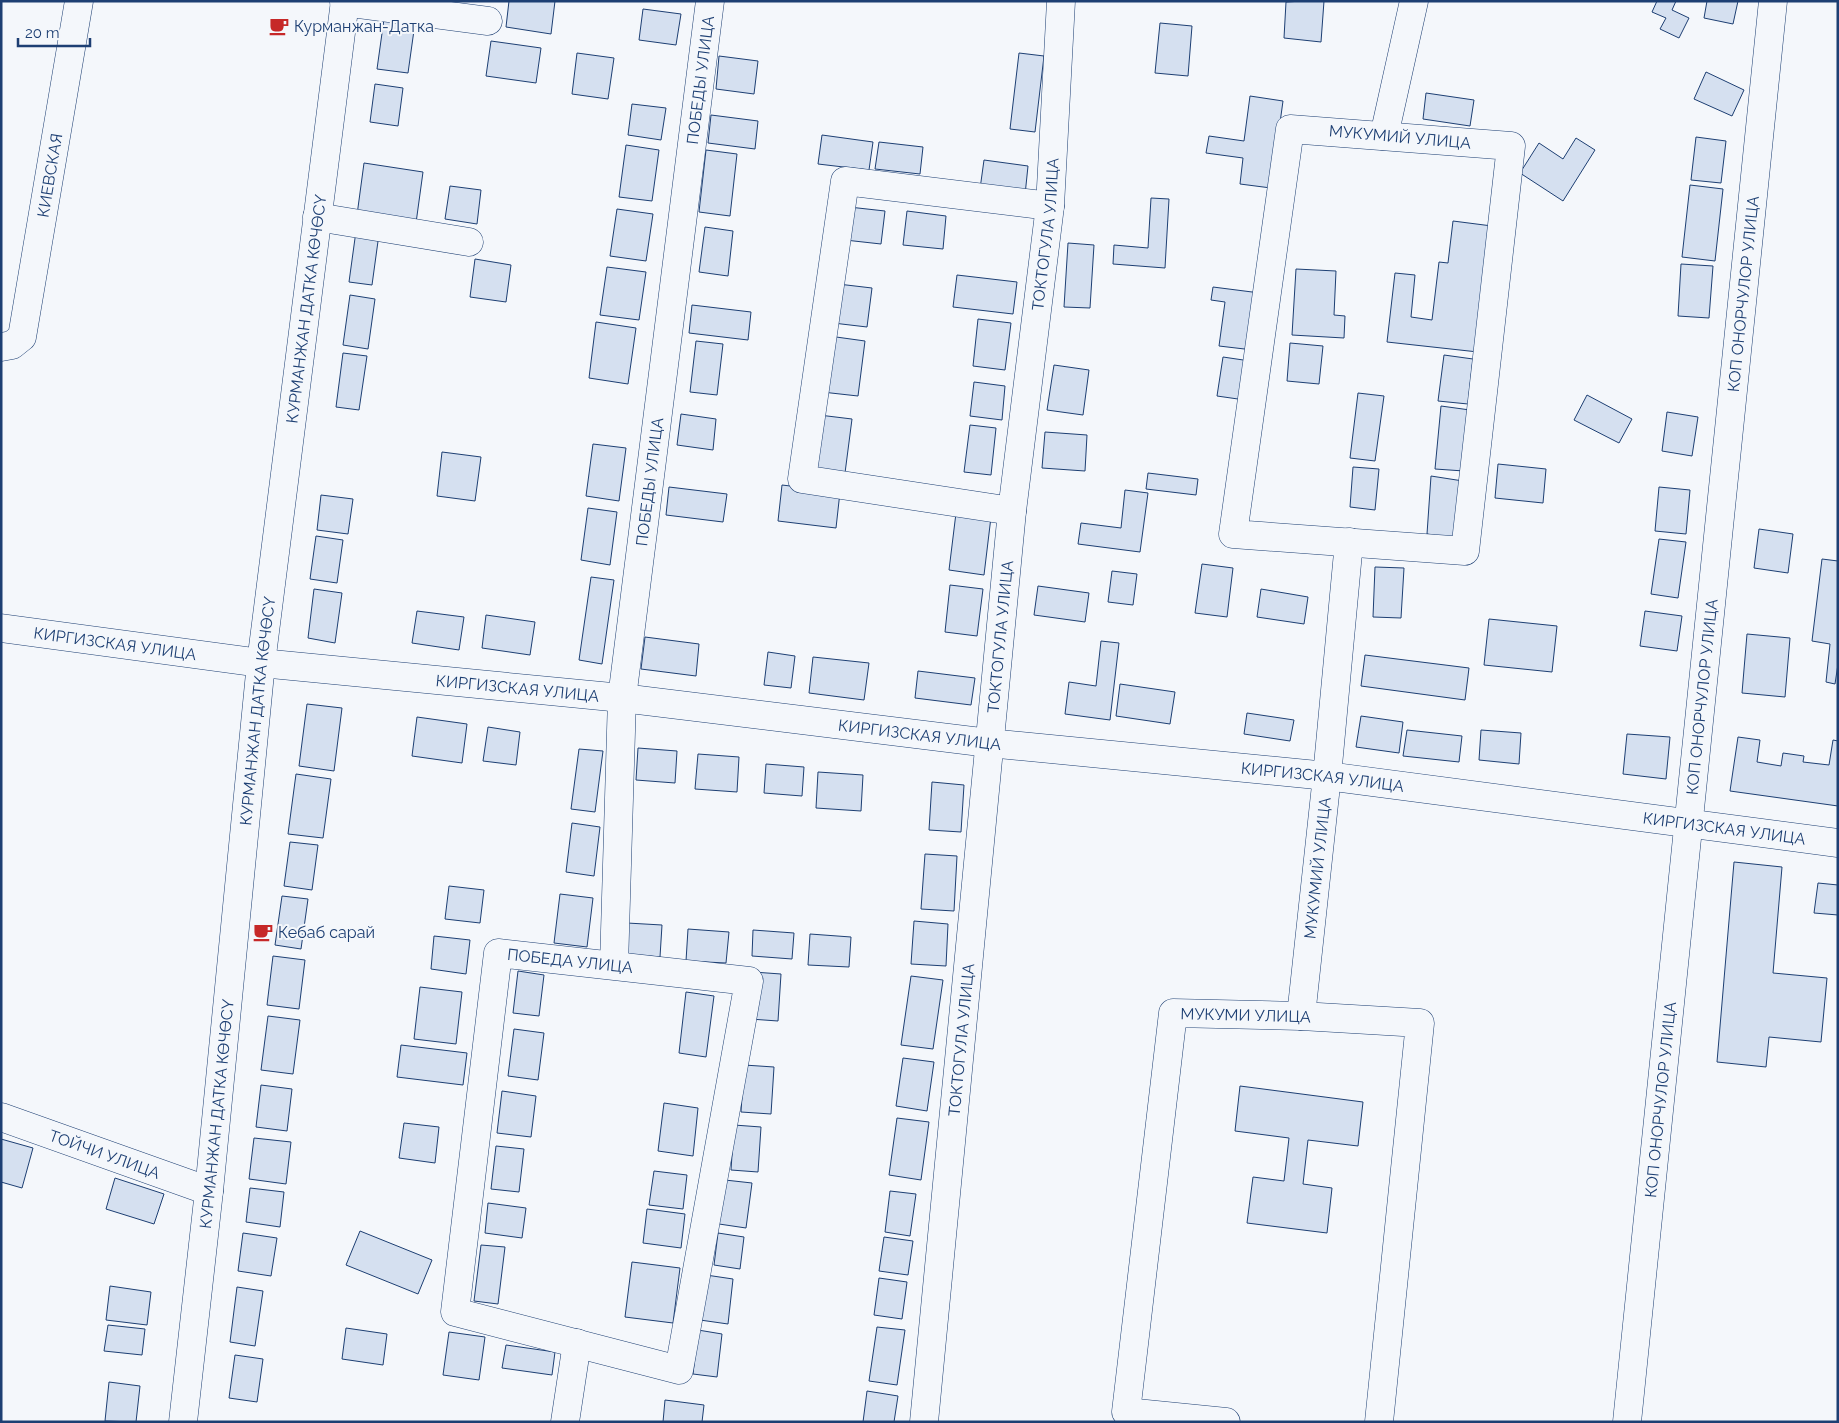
<svg xmlns="http://www.w3.org/2000/svg" width="1839" height="1423" viewBox="0 0 1839 1423" font-family="Raleway,sans-serif">
<style>
.building{fill:#d5e0f0;stroke:#1d3f73}
.lines{fill:none;stroke-linecap:round;stroke-linejoin:round}
.minor-casing{stroke:#1d3f73;stroke-width:29}
.major-casing{stroke:#1d3f73;stroke-width:29}
.minor{stroke:#f4f7fb;stroke-width:28}
.major{stroke:#f4f7fb;stroke-width:28}
.labels{text-anchor:middle;dominant-baseline:central;stroke-width:4;stroke-linejoin:round;paint-order:stroke}
.poi-label{font-size:16px;fill:#1d3f73;stroke:#f4f7fb;text-anchor:start}
.street-label{font-size:16px;fill:#1d3f73;stroke:#f4f7fb}
</style>
<rect width="100%" height="100%" fill="#f4f7fb"/>
<!-- building -->
<path class="building" d="M 509,1 L 555,1 L 551,34 L 506,27 Z
M 1303,1 L 1324,1 L 1321,42 L 1284,38 L 1286,2 Z
M 1657,1 L 1676,1 L 1672,10 L 1689,18 L 1679,38 L 1660,29 L 1666,18 L 1652,12 Z
M 1707,1 L 1738,1 L 1733,24 L 1704,18 Z
M 643,9 L 681,14 L 676,45 L 639,40 Z
M 384,19 L 415,23 L 408,73 L 377,69 Z
M 1160,23 L 1192,26 L 1188,76 L 1155,73 Z
M 491,41 L 541,48 L 536,83 L 486,76 Z
M 577,53 L 614,58 L 608,99 L 572,94 Z
M 1019,53 L 1044,56 L 1035,132 L 1010,129 Z
M 719,56 L 758,61 L 754,94 L 716,89 Z
M 1706,72 L 1744,90 L 1732,116 L 1694,99 Z
M 375,84 L 403,88 L 398,126 L 370,122 Z
M 1426,93 L 1474,100 L 1470,126 L 1423,119 Z
M 1250,96 L 1283,101 L 1271,188 L 1240,184 L 1243,158 L 1206,153 L 1209,136 L 1244,141 Z
M 632,104 L 666,108 L 661,140 L 628,135 Z
M 711,115 L 758,121 L 755,149 L 708,143 Z
M 822,135 L 873,142 L 869,170 L 818,164 Z
M 1696,137 L 1726,141 L 1721,183 L 1691,180 Z
M 1576,138 L 1595,150 L 1563,201 L 1520,173 L 1539,143 L 1563,159 Z
M 879,142 L 923,147 L 920,174 L 875,169 Z
M 626,145 L 659,150 L 652,201 L 619,197 Z
M 706,150 L 737,154 L 730,216 L 699,212 Z
M 984,160 L 1028,166 L 1025,195 L 980,189 Z
M 364,163 L 423,172 L 416,223 L 357,215 Z
M 1690,185 L 1723,189 L 1715,261 L 1682,257 Z
M 450,186 L 481,190 L 477,224 L 445,219 Z
M 1151,198 L 1169,199 L 1165,268 L 1113,264 L 1114,245 L 1148,248 Z
M 849,207 L 885,211 L 881,244 L 845,240 Z
M 617,209 L 653,214 L 646,261 L 610,256 Z
M 907,211 L 946,216 L 943,249 L 903,245 Z
M 1453,221 L 1492,226 L 1478,352 L 1387,342 L 1395,273 L 1415,275 L 1411,317 L 1432,320 L 1439,262 L 1448,263 Z
M 705,227 L 733,231 L 728,276 L 699,272 Z
M 356,231 L 379,234 L 372,285 L 349,282 Z
M 1068,243 L 1094,245 L 1090,308 L 1064,307 Z
M 475,259 L 511,265 L 506,302 L 470,297 Z
M 1681,264 L 1713,266 L 1709,318 L 1678,316 Z
M 607,267 L 646,272 L 639,320 L 600,315 Z
M 1296,269 L 1336,271 L 1334,315 L 1345,316 L 1344,338 L 1292,335 Z
M 957,275 L 1017,282 L 1013,314 L 953,307 Z
M 838,284 L 872,288 L 867,327 L 833,323 Z
M 1213,287 L 1260,293 L 1253,350 L 1219,346 L 1225,302 L 1211,300 Z
M 350,295 L 375,299 L 368,349 L 343,345 Z
M 692,305 L 751,312 L 748,340 L 689,333 Z
M 978,319 L 1011,323 L 1005,370 L 973,366 Z
M 596,322 L 636,328 L 628,384 L 589,378 Z
M 829,336 L 865,341 L 858,396 L 822,392 Z
M 696,341 L 723,344 L 717,395 L 690,392 Z
M 1290,343 L 1323,346 L 1319,384 L 1287,381 Z
M 343,353 L 367,356 L 359,410 L 336,407 Z
M 1444,355 L 1473,359 L 1468,404 L 1438,401 Z
M 1223,357 L 1250,361 L 1245,400 L 1217,396 Z
M 1054,365 L 1089,370 L 1083,415 L 1047,410 Z
M 974,382 L 1005,386 L 1002,420 L 970,416 Z
M 1358,393 L 1384,396 L 1375,461 L 1350,458 Z
M 1587,395 L 1632,419 L 1619,443 L 1574,420 Z
M 1441,406 L 1470,410 L 1464,471 L 1435,469 Z
M 1667,412 L 1698,417 L 1692,456 L 1662,451 Z
M 681,414 L 716,419 L 713,450 L 677,445 Z
M 819,415 L 852,419 L 845,473 L 813,469 Z
M 970,425 L 996,428 L 991,475 L 964,472 Z
M 1045,432 L 1087,435 L 1085,471 L 1042,468 Z
M 593,444 L 626,448 L 619,501 L 586,496 Z
M 442,452 L 481,457 L 475,501 L 437,496 Z
M 1498,464 L 1546,469 L 1543,503 L 1495,498 Z
M 1353,467 L 1379,469 L 1375,510 L 1350,507 Z
M 1148,473 L 1198,479 L 1196,495 L 1146,489 Z
M 1431,476 L 1463,481 L 1455,539 L 1427,534 Z
M 782,485 L 840,492 L 836,528 L 778,521 Z
M 669,487 L 727,494 L 723,522 L 666,515 Z
M 1659,487 L 1690,490 L 1686,534 L 1655,531 Z
M 1125,490 L 1148,493 L 1140,552 L 1078,544 L 1081,523 L 1121,528 Z
M 321,495 L 353,499 L 348,534 L 317,530 Z
M 588,508 L 617,512 L 610,565 L 581,560 Z
M 956,513 L 991,517 L 984,575 L 949,570 Z
M 1759,529 L 1793,534 L 1788,573 L 1754,568 Z
M 316,536 L 343,540 L 337,583 L 310,579 Z
M 1659,539 L 1686,542 L 1678,598 L 1651,594 Z
M 1822,559 L 1838,561 L 1838,664 L 1835,684 L 1826,682 L 1830,644 L 1812,641 Z
M 1202,564 L 1233,568 L 1227,617 L 1195,613 Z
M 1375,567 L 1404,568 L 1401,618 L 1373,617 Z
M 1112,571 L 1137,574 L 1133,605 L 1108,602 Z
M 591,577 L 614,580 L 602,664 L 579,660 Z
M 950,585 L 983,589 L 977,636 L 945,632 Z
M 1038,586 L 1089,593 L 1085,622 L 1034,615 Z
M 314,589 L 342,593 L 335,643 L 308,638 Z
M 1261,589 L 1308,597 L 1304,624 L 1257,617 Z
M 417,611 L 464,617 L 459,650 L 412,643 Z
M 1645,611 L 1682,616 L 1677,651 L 1640,646 Z
M 486,615 L 535,622 L 530,655 L 482,648 Z
M 1489,619 L 1557,626 L 1552,672 L 1484,665 Z
M 1747,634 L 1790,638 L 1785,697 L 1742,693 Z
M 645,637 L 699,644 L 696,676 L 641,669 Z
M 1101,641 L 1119,643 L 1110,720 L 1065,714 L 1069,682 L 1096,686 Z
M 768,652 L 795,656 L 791,688 L 764,685 Z
M 1365,655 L 1469,668 L 1465,700 L 1361,686 Z
M 813,657 L 869,663 L 864,700 L 809,693 Z
M 918,671 L 975,678 L 971,705 L 915,698 Z
M 1120,684 L 1175,692 L 1170,724 L 1116,716 Z
M 307,704 L 342,708 L 334,771 L 299,766 Z
M 1247,713 L 1294,720 L 1290,741 L 1244,734 Z
M 1361,716 L 1403,722 L 1399,753 L 1356,747 Z
M 417,717 L 467,724 L 462,763 L 412,756 Z
M 488,727 L 520,732 L 516,765 L 483,761 Z
M 1407,730 L 1462,736 L 1459,762 L 1403,756 Z
M 1481,730 L 1521,733 L 1519,764 L 1479,760 Z
M 1627,734 L 1670,737 L 1666,779 L 1623,774 Z
M 1738,737 L 1760,740 L 1757,762 L 1781,766 L 1783,753 L 1804,756 L 1803,762 L 1829,765 L 1833,740 L 1838,741 L 1838,806 L 1730,791 Z
M 638,748 L 677,751 L 675,783 L 636,780 Z
M 579,749 L 603,751 L 595,812 L 571,809 Z
M 698,754 L 739,757 L 737,792 L 695,789 Z
M 766,764 L 804,767 L 802,796 L 764,793 Z
M 818,772 L 863,775 L 861,811 L 816,808 Z
M 296,774 L 331,779 L 323,838 L 288,834 Z
M 932,782 L 964,785 L 961,832 L 929,830 Z
M 572,823 L 600,827 L 594,876 L 566,872 Z
M 290,842 L 318,845 L 312,890 L 284,886 Z
M 925,854 L 957,856 L 954,911 L 921,909 Z
M 1734,862 L 1782,867 L 1773,973 L 1827,978 L 1821,1042 L 1769,1037 L 1766,1067 L 1717,1062 Z
M 1818,883 L 1838,885 L 1838,915 L 1814,913 Z
M 449,886 L 484,890 L 480,923 L 445,919 Z
M 560,894 L 593,898 L 587,947 L 554,943 Z
M 282,896 L 308,899 L 301,949 L 275,945 Z
M 914,921 L 948,924 L 946,966 L 911,964 Z
M 627,923 L 662,925 L 660,957 L 624,954 Z
M 688,929 L 729,932 L 726,963 L 686,961 Z
M 753,930 L 794,933 L 792,959 L 752,956 Z
M 810,934 L 851,937 L 849,967 L 808,965 Z
M 434,936 L 470,940 L 466,974 L 431,969 Z
M 273,956 L 305,960 L 299,1009 L 267,1005 Z
M 518,971 L 544,975 L 539,1016 L 513,1013 Z
M 753,972 L 781,974 L 778,1021 L 750,1019 Z
M 911,976 L 943,980 L 933,1049 L 901,1045 Z
M 420,987 L 462,992 L 456,1044 L 414,1039 Z
M 686,992 L 714,996 L 706,1057 L 679,1053 Z
M 268,1016 L 300,1020 L 293,1074 L 261,1070 Z
M 514,1029 L 544,1033 L 538,1080 L 508,1076 Z
M 401,1045 L 467,1053 L 463,1085 L 397,1077 Z
M 903,1058 L 934,1062 L 927,1111 L 896,1106 Z
M 744,1065 L 774,1067 L 771,1114 L 741,1112 Z
M 261,1085 L 292,1089 L 287,1131 L 256,1127 Z
M 1240,1086 L 1363,1102 L 1358,1146 L 1308,1140 L 1303,1184 L 1332,1188 L 1327,1233 L 1247,1223 L 1253,1177 L 1284,1181 L 1289,1138 L 1235,1131 Z
M 502,1091 L 536,1096 L 531,1137 L 497,1133 Z
M 664,1103 L 698,1108 L 693,1156 L 658,1151 Z
M 897,1118 L 929,1122 L 921,1180 L 889,1175 Z
M 404,1123 L 439,1127 L 435,1163 L 399,1158 Z
M 734,1125 L 761,1127 L 758,1172 L 731,1170 Z
M 254,1138 L 291,1142 L 286,1184 L 249,1179 Z
M 1,1139 L 33,1148 L 22,1188 L 1,1182 Z
M 496,1146 L 524,1149 L 519,1192 L 491,1189 Z
M 654,1171 L 687,1175 L 683,1209 L 649,1205 Z
M 115,1178 L 164,1194 L 154,1224 L 106,1209 Z
M 725,1180 L 752,1183 L 746,1228 L 719,1224 Z
M 250,1188 L 284,1192 L 280,1227 L 246,1222 Z
M 890,1191 L 916,1194 L 910,1236 L 885,1232 Z
M 488,1203 L 526,1208 L 522,1238 L 485,1233 Z
M 647,1209 L 685,1214 L 681,1248 L 643,1243 Z
M 360,1231 L 432,1260 L 418,1294 L 346,1265 Z
M 243,1233 L 277,1238 L 271,1276 L 238,1271 Z
M 718,1233 L 744,1237 L 740,1269 L 714,1265 Z
M 884,1237 L 913,1241 L 908,1275 L 879,1271 Z
M 481,1245 L 505,1247 L 498,1304 L 474,1301 Z
M 632,1262 L 680,1268 L 673,1323 L 625,1317 Z
M 706,1275 L 733,1279 L 728,1324 L 700,1320 Z
M 879,1278 L 907,1282 L 902,1319 L 874,1315 Z
M 110,1286 L 151,1292 L 147,1325 L 106,1320 Z
M 237,1287 L 263,1291 L 255,1346 L 230,1342 Z
M 108,1325 L 145,1329 L 142,1355 L 104,1351 Z
M 877,1327 L 905,1330 L 897,1385 L 869,1381 Z
M 346,1328 L 387,1334 L 383,1365 L 342,1359 Z
M 698,1330 L 722,1334 L 717,1377 L 693,1374 Z
M 449,1332 L 485,1337 L 479,1380 L 443,1375 Z
M 506,1345 L 555,1352 L 552,1375 L 502,1368 Z
M 235,1355 L 263,1359 L 257,1402 L 229,1398 Z
M 109,1382 L 140,1386 L 136,1422 L 105,1421 Z
M 867,1391 L 898,1396 L 894,1422 L 863,1422 Z
M 665,1400 L 704,1405 L 702,1422 L 663,1422 Z"/>
<g class="lines">
<defs>
<g id="minor">
<path d="M 344,2 L 488,21"/>
<path d="M 1290,129 L 1511,146 L 1465,551 L 1233,534 Z"/>
<path d="M 1384,136 L 1414,1"/>
<path d="M 317,217 L 469,242"/>
<path id="s1" d="M 1,347 L 12,345 L 22,337 L 79,1"/>
<path d="M 1012,511 L 802,479 L 845,181 L 1050,206"/>
<path id="s2" d="M 1,628 L 261,663 L 622,698 L 989,743 L 1327,776 L 1838,843"/>
<path d="M 498,953 L 749,981 L 679,1370 L 455,1312 Z"/>
<path id="s3" d="M 614,965 L 622,698 L 710,1"/>
<path id="s4" d="M 1301,1016 L 1327,776 L 1349,542"/>
<path id="s5" d="M 1,1117 L 209,1191"/>
<path d="M 565,1422 L 577,1343"/>
<path id="s6" d="M 924,1422 L 1012,511 L 1050,206 L 1061,1"/>
<path id="s7" d="M 1226,1422 L 1126,1412 L 1173,1013 L 1301,1016 L 1420,1023 L 1379,1422"/>
<path id="s8" d="M 1627,1422 L 1773,1"/>
</g>
<g id="major">
<path id="s9" d="M 183,1422 L 209,1191 L 261,663 L 345,1"/>
</g>
</defs>
<!-- minor casing -->
<use href="#minor" class="minor-casing"/>
<!-- major casing -->
<use href="#major" class="major-casing"/>
<!-- minor -->
<use href="#minor" class="minor"/>
<!-- major -->
<use href="#major" class="major"/>
</g>
<!-- icons -->
<defs>
<symbol id="cafe-bare" viewBox="-9 -9 18 18"><path d="M-5.5-4.5H6V0H3Q3 3.5 0 3.5H-2.5Q-5.5 3.5-5.5 0ZM3-3.2v2h1.7v-2ZM-6 4.5H4V6H-6Z" fill="#c62828" stroke="#f4f7fb" stroke-width="2.5" paint-order="stroke"/></symbol>
</defs>
<g fill-rule="evenodd">
<use href="#cafe-bare" x="265" y="12" width="28" height="28"/>
<use href="#cafe-bare" x="249" y="918" width="28" height="28"/>
</g>
<g class="labels">
<!-- poi labels -->
<g class="poi-label">
<text x="294" y="26">Курманжан-Датка</text>
<text x="278" y="932">Кебаб сарай</text>
</g>
<!-- street labels -->
<g class="street-label">
<text stroke="none"><textPath href="#s3" startOffset="890">ПОБЕДЫ УЛИЦА</textPath></text>
<text transform="translate(1400 137) rotate(5)">МУКУМИЙ УЛИЦА</text>
<text stroke="none"><textPath href="#s1" startOffset="188">КИЕВСКАЯ</textPath></text>
<text stroke="none"><textPath href="#s6" startOffset="1194">ТОКТОГУЛА УЛИЦА</textPath></text>
<text stroke="none"><textPath href="#s8" startOffset="1134">КОП ОНОРЧУЛОР УЛИЦА</textPath></text>
<text stroke="none"><textPath href="#s9" startOffset="1120">КУРМАНЖАН ДАТКА КӨЧӨСҮ</textPath></text>
<text stroke="none"><textPath href="#s3" startOffset="485">ПОБЕДЫ УЛИЦА</textPath></text>
<text stroke="none"><textPath href="#s6" startOffset="789">ТОКТОГУЛА УЛИЦА</textPath></text>
<text stroke="none"><textPath href="#s2" startOffset="115">КИРГИЗСКАЯ УЛИЦА</textPath></text>
<text stroke="none"><textPath href="#s2" startOffset="520">КИРГИЗСКАЯ УЛИЦА</textPath></text>
<text stroke="none"><textPath href="#s8" startOffset="729">КОП ОНОРЧУЛОР УЛИЦА</textPath></text>
<text stroke="none"><textPath href="#s9" startOffset="715">КУРМАНЖАН ДАТКА КӨЧӨСҮ</textPath></text>
<text stroke="none"><textPath href="#s2" startOffset="925">КИРГИЗСКАЯ УЛИЦА</textPath></text>
<text stroke="none"><textPath href="#s2" startOffset="1330">КИРГИЗСКАЯ УЛИЦА</textPath></text>
<text stroke="none"><textPath href="#s2" startOffset="1735">КИРГИЗСКАЯ УЛИЦА</textPath></text>
<text stroke="none"><textPath href="#s4" startOffset="149">МУКУМИЙ УЛИЦА</textPath></text>
<text transform="translate(570 961) rotate(6)">ПОБЕДА УЛИЦА</text>
<text stroke="none"><textPath href="#s7" startOffset="575">МУКУМИ УЛИЦА</textPath></text>
<text stroke="none"><textPath href="#s6" startOffset="384">ТОКТОГУЛА УЛИЦА</textPath></text>
<text stroke="none"><textPath href="#s8" startOffset="324">КОП ОНОРЧУЛОР УЛИЦА</textPath></text>
<text stroke="none"><textPath href="#s9" startOffset="310">КУРМАНЖАН ДАТКА КӨЧӨСҮ</textPath></text>
<text stroke="none"><textPath href="#s5" startOffset="110">ТОЙЧИ УЛИЦА</textPath></text>
</g>
</g>
<!-- border -->
<rect width="1839" height="1423" fill="none" stroke="#1d3f73" stroke-width="5"/>
<!-- scale -->
<path d="M18 38v8h72v-8" fill="none" stroke="#1d3f73" stroke-width="2.5"/>
<text x="25" y="38" font-size="15" fill="#1d3f73" stroke="#f4f7fb" stroke-width="4" paint-order="stroke">20 m</text>
</svg>
